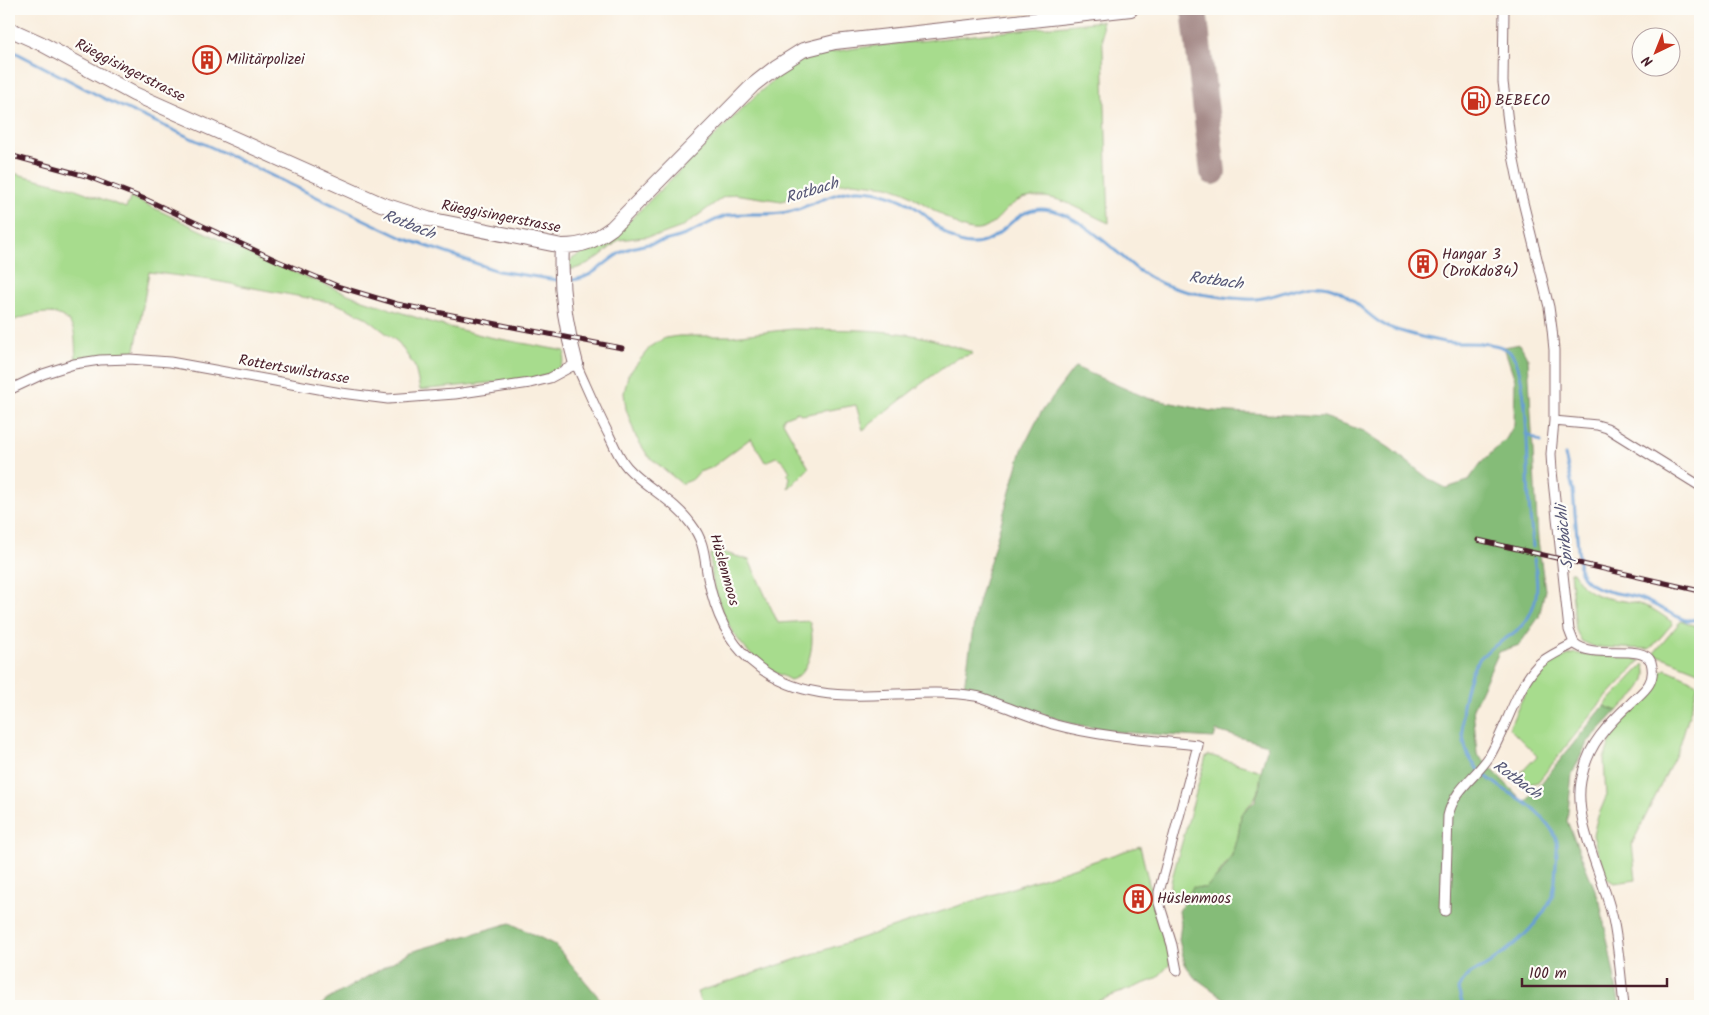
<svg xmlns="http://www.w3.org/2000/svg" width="1709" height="1015" viewBox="0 0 1709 1015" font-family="Kalam,sans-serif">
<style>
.green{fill:#a7dc8d;stroke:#787e5c}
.forest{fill:#85bc78;stroke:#686e52}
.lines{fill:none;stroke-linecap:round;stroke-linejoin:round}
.stream{stroke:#679ed5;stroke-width:3}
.taxiway{stroke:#a28684;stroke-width:26}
.street-casing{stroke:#87676a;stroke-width:11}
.secondary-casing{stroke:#87676a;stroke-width:16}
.street{stroke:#fff;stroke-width:9}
.secondary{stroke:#fff;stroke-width:14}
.rail-casing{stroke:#4a1f2b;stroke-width:5}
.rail{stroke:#fdfcf7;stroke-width:3;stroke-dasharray:9;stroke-linecap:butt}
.labels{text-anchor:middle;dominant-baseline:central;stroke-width:4.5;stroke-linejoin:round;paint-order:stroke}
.poi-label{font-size:15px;fill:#4a1f2b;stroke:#fdfcf7;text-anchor:start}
.street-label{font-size:15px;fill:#4a1f2b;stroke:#fdfcf7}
.water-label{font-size:16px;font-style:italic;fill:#575877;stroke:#fdfcf7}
</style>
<rect width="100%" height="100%" fill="#fdfcf7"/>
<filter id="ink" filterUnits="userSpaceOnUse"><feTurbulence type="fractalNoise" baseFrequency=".02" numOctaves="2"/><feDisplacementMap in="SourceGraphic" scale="10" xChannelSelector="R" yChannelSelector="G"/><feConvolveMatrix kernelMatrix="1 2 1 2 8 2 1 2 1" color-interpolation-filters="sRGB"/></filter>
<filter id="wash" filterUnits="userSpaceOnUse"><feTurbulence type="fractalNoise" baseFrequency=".0096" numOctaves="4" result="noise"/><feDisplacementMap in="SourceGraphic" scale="20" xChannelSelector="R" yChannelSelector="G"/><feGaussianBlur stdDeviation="1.12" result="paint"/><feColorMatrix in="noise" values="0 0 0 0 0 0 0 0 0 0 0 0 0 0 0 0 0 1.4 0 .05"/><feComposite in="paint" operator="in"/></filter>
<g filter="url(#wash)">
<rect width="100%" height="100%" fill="#f9eede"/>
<!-- green -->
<path class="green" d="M 1102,21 L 1109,223 C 1089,215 1064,197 1041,197 C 1036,197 1027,197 1022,199 C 997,209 994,240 961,227 L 905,192 L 888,186 L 853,182 L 827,185 L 782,201 L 734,194 L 722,198 L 682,227 L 660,235 L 619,240 L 599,257 L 581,267 L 574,269 L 567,269 L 569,262 L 573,258 L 610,240 L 752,99 L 778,76 L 802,60 L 815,55 L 856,48 Z
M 9,172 L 73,188 L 126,208 L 131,197 L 254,256 L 363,300 L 433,323 L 489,337 L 565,351 C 563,371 555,372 537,378 L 420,390 L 415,367 L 399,343 L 365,317 L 335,303 L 210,280 L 149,272 L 134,356 L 76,360 C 75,351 76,337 73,329 C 62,303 29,315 9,322 L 9,269 L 13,250 L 9,226 Z
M 792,329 C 831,330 872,328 912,335 C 932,338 952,346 972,352 L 972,354 L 955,359 L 921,384 L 863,430 L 856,405 L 802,415 L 798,412 L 783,418 L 783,422 L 809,468 L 788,489 L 790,477 L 787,474 L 790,472 C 786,465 783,459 776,457 L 765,462 L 751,438 L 711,468 L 699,472 L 693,479 L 682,484 L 648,456 L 636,437 L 626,409 L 624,393 L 628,375 L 651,346 L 665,338 L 679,336 L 732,336 Z
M 722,552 L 749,560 L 778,623 L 809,621 C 816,638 811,675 790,680 C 782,675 772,672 766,667 C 736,646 719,613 712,577 C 711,569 711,562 710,554 Z
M 1570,572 L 1573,572 C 1577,578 1580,584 1585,588 C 1601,601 1624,599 1642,605 C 1653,608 1664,616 1673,623 L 1653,646 L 1649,649 L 1595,647 L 1581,641 L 1576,630 Z
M 1683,621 L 1696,626 L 1700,625 L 1700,672 L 1655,654 L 1655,652 L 1680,622 Z
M 1575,653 L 1585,655 L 1635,657 L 1636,660 L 1641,660 L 1598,706 L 1538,782 L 1526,785 L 1516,778 L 1537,756 L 1509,728 C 1528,688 1530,667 1575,653 Z
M 1644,664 C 1653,684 1630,699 1617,711 L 1604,706 Z
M 1666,669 L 1687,678 L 1698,685 L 1679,748 L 1632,844 L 1636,880 L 1614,883 L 1605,877 L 1593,835 L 1597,819 L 1606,797 L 1604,759 L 1617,723 L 1652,690 L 1659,673 Z
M 1209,755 L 1261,771 C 1260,792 1256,799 1241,814 C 1238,840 1238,849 1221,871 C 1216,877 1212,884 1205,888 C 1195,894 1190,891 1184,902 L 1173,899 L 1169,893 L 1172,878 L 1206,757 Z
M 1140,846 L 1152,896 L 1169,953 L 1170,964 L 1156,979 L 1085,1006 L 702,1006 L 697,992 Z"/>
<!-- forest -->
<path class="forest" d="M 1520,344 L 1528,359 L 1538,540 L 1545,590 L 1539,617 L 1519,645 L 1499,652 L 1473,708 L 1477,754 L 1525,803 L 1604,706 L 1617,711 L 1587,743 L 1572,774 L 1567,821 L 1600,902 L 1620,1006 L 1235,1006 L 1194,977 L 1185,964 L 1179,940 L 1181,924 L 1179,911 L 1193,887 L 1205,888 C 1232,866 1238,847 1241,814 L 1255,801 L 1260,786 L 1261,771 L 1268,745 L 1216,731 L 1214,738 L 1119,732 L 1072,724 L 964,687 L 976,610 L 1022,450 L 1040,414 L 1075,367 L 1147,398 L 1211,411 L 1324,417 L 1364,431 L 1391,449 L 1429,479 L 1446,488 L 1468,481 L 1481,463 L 1506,439 L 1514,425 L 1515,380 L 1504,347 Z
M 510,923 L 555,945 L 606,1006 L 320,1006 L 327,1000 L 410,952 Z"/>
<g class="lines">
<!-- stream -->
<path class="stream" d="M 9,49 L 107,100 L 224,153 L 403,238 L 498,271 L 557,280
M 566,280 C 595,282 607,255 631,248 C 649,243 667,242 685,235 C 701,229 714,218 730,215 C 750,212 773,217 792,211 C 814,205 833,192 856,190 C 879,189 907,199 925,215 C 939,227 950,243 970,244 C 1000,246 1011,210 1040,209 C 1074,208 1113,250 1138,270 C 1153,281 1170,288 1189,292 C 1204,295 1241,300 1256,299 C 1279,297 1299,283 1323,286 C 1346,289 1361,310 1379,322 C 1389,329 1403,332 1414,335 C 1424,338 1434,340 1444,342 C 1463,345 1496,339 1510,352 C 1530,370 1527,474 1529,503 C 1530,518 1532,532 1533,547
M 1526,434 L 1541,442
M 1565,455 L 1573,490 L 1580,572 C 1590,593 1619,592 1639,598 C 1655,604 1670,614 1685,620 L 1693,620 L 1700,617
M 1463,1006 L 1458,989 C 1469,969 1473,975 1489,964 C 1513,947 1539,925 1551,899 C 1556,889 1555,876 1556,865 C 1556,858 1558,849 1557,842 C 1556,836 1550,827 1546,822 C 1534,806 1519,799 1502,788 C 1492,781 1477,771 1471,760 C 1462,747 1461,720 1463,705 C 1465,693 1469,676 1475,665 C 1491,639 1524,639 1534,604 C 1539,590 1536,573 1534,559"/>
<!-- taxiway -->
<path class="taxiway" d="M 1194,9 L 1213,172"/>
</g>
</g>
<g filter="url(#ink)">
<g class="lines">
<defs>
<path id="street" d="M 1504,9 L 1503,82 L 1511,146 L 1520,190 L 1549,307 L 1552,329 L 1554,350 L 1554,421 L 1597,425 L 1607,428 L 1700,486
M 9,390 L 43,374 L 74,364 L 100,360 L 130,359 L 170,362 L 341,393 L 388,399 L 455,394 L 530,383 L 550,378 L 576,364 C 587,388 597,412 609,435 C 614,446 619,458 627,467 C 646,488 674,500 691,524 C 705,542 704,557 708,578 C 714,608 727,640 750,660 C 816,719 898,683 975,696 C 983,697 991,701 998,704 C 1017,711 1037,719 1056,725 C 1100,737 1152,740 1198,745 L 1159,892 L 1159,903 L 1172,945 L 1177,971
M 1574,643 C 1593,661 1643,642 1651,662 C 1653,669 1653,677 1649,684 C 1645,691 1637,697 1631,703 C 1620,713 1609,724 1600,736 C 1590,749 1584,765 1581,781 C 1573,824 1606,880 1614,924 C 1619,951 1621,979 1624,1006
M 1445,911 L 1448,816 C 1454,789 1475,778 1489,757 C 1506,729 1516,688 1538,665 C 1547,656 1563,650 1574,643 L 1569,630 L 1552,471 L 1551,454 L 1554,421"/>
<path id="secondary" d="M 9,29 L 40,43 L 134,94 L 381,204 L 428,219 L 562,246 C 584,246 594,241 612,228 L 753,85 L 776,67 L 803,50 L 835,42 L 1131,9
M 562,246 C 560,285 565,326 576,364"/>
</defs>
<!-- street casing -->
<use href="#street" class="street-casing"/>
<!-- secondary casing -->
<use href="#secondary" class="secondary-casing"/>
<!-- street -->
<use href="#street" class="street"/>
<!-- secondary -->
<use href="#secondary" class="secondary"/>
<defs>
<path id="rail" d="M 9,155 L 86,176 L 145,199 L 278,261 L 340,287 L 397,304 L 502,325 L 622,348
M 1478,540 L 1700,591"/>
</defs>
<!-- rail casing -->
<use href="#rail" class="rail-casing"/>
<!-- rail -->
<use href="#rail" class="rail"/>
</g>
</g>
<!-- icons -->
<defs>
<symbol id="building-ring" viewBox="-11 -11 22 22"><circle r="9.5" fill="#fdfcf7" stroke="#c8321e" stroke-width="1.5"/><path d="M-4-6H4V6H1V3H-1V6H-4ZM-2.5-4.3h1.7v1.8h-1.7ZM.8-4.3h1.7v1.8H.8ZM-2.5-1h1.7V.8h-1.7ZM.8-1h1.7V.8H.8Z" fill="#c8321e"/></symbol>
<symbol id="fuel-ring" viewBox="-11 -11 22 22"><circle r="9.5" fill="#fdfcf7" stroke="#c8321e" stroke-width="1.5"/><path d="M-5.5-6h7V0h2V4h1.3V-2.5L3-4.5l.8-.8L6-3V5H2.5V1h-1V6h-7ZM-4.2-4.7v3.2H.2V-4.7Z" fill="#c8321e"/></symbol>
</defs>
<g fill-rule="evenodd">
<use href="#building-ring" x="191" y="44" width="32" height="32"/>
<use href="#fuel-ring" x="1460" y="85" width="32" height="32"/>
<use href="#building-ring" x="1407" y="248" width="32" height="32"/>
<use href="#building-ring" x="1122" y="883" width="32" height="32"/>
</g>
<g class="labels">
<!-- poi labels -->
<g class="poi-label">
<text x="226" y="60">Militärpolizei</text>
<text x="1495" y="101">BEBECO</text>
<text x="1442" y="255">Hangar 3<tspan x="1442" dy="17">(DroKdo84)</tspan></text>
<text x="1157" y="899">Hüslenmoos</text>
</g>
<!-- street labels -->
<g class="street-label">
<text transform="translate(130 71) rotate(27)">Rüeggisingerstrasse</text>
<text transform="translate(501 217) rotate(11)">Rüeggisingerstrasse</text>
<text transform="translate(294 370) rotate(10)">Rottertswilstrasse</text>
<text transform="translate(724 570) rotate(74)">Hüslenmoos</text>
</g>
<!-- water labels -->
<g class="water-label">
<text transform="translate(812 191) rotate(-17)">Rotbach</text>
<text transform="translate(409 225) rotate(22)">Rotbach</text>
<text transform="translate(1216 281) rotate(8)">Rotbach</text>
<text transform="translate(1565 537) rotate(-96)">Spirbächli</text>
<text transform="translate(1517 780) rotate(36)">Rotbach</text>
</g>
</g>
<!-- margin -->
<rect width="1709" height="1015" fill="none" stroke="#fdfcf7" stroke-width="30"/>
<!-- north arrow -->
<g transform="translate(1656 52) rotate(223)"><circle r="24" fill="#fdfcf7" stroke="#b5a4a5"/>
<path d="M0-4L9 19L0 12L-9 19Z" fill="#c8321e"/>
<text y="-8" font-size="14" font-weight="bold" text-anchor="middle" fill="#4a1f2b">N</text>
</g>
<!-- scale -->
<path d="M1522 978v8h145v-8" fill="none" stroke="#4a1f2b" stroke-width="2.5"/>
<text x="1529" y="978" font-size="15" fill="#4a1f2b" stroke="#fdfcf7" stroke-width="4" paint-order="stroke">100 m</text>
</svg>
